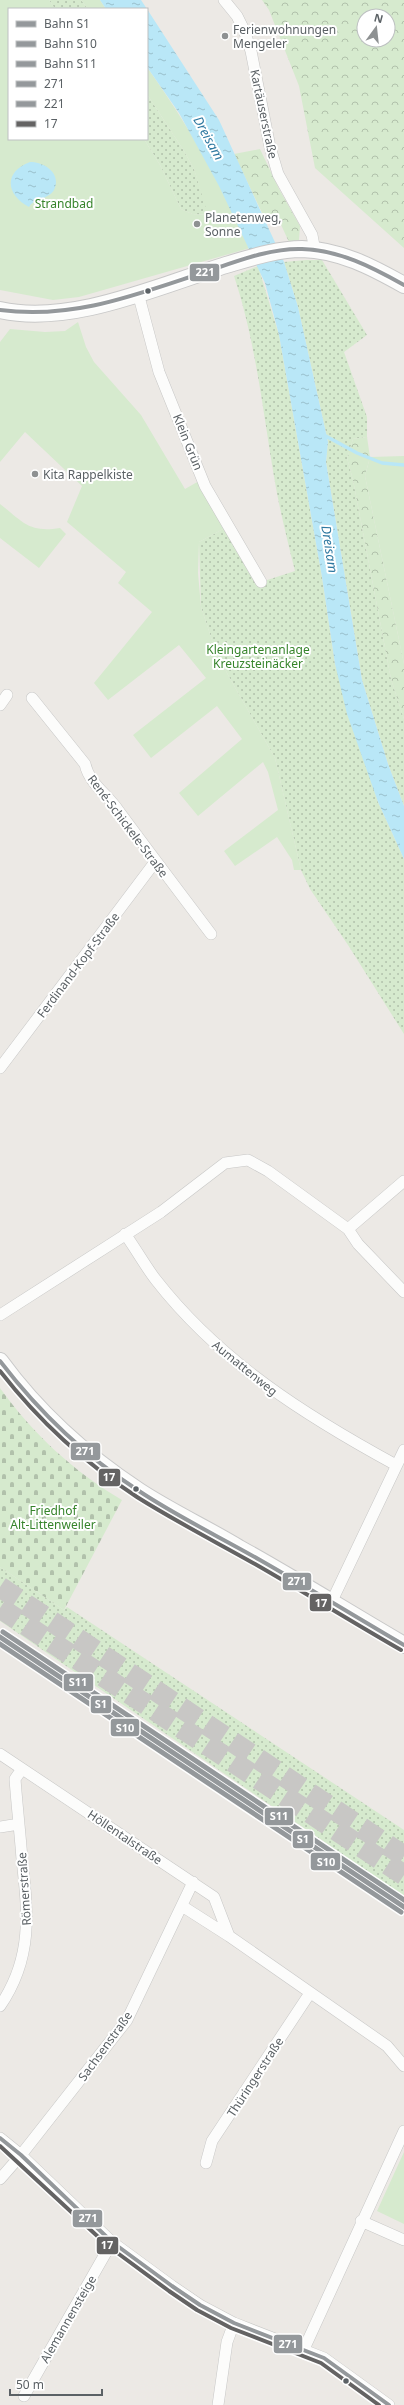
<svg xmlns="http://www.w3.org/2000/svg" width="404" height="2405" viewBox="0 0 404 2405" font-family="'Noto Sans',sans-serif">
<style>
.grass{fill:url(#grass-dots)}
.forest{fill:url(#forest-crowns);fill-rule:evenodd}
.cemetery{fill:url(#cemetery-stones)}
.park{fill:#d6eace}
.water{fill:url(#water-ripples)}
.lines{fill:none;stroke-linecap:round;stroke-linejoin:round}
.stream{stroke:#b9e7f7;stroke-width:3.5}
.highway-tunnel{stroke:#c8c7c5;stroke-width:21;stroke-dasharray:21 10;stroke-linecap:butt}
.street-casing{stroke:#c7c7c6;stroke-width:12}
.secondary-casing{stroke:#c8c8c8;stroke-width:18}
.street{stroke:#fcfcfb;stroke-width:11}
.secondary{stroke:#fcfcfb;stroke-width:16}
.bus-1-casing{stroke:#fff;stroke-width:7}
.bus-2-casing{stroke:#fff;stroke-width:7}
.bus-3-casing{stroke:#fff;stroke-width:7}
.bus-1{stroke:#94989b;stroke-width:4}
.bus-2{stroke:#94989b;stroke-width:4}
.bus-3{stroke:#646363;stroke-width:4}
.rail-1-casing{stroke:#fff;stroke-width:8}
.rail-2-casing{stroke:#fff;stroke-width:8}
.rail-3-casing{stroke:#fff;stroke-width:8}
.rail-1{stroke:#94989b;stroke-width:5}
.rail-2{stroke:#94989b;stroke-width:5}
.rail-3{stroke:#94989b;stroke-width:5}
.poi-dot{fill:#8e9192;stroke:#fff;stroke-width:1.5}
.bus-dot{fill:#5b6165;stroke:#fff;stroke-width:1.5}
.labels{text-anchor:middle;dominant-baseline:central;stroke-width:4;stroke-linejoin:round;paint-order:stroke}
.poi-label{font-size:12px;fill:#5b6165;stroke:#fff;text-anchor:start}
.street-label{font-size:12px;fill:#5b6165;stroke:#fff}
.park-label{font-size:12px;fill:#36842b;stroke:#fff}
.water-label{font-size:13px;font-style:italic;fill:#2e78a0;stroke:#fff}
.line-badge{stroke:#fff;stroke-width:1.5}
.badge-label{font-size:11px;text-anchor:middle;font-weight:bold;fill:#fff}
</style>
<defs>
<pattern id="grass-dots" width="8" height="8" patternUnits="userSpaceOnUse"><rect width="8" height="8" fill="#d6eace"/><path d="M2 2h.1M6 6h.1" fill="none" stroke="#b1c1ab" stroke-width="1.8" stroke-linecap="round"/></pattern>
<pattern id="forest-crowns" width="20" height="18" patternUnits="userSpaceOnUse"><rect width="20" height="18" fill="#d6eace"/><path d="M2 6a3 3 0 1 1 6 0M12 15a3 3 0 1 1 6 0" fill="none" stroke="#b1c1ab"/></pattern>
<pattern id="cemetery-stones" width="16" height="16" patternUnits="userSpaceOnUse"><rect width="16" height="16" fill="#d6eace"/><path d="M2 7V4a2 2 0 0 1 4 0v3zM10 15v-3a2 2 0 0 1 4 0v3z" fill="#b1c1ab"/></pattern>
<pattern id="water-ripples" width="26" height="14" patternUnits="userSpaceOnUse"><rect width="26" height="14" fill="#b9e7f7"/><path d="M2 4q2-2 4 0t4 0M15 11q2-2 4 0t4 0" fill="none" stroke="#99bfcc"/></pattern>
</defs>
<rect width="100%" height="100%" fill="#ece9e5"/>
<!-- grass -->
<path class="grass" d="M 49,0 L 81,0 L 88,9 L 55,9 Z
M 147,94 L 184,151 L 194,169 L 209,215 L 192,214 L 181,209 L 160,165 L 144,139 L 147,139 Z
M 306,260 L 322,260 L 367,335 L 344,352 L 367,417 L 367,437 L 353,439 L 347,458 L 353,480 L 391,679 L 404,719 L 404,806 L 388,764 L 362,680 L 326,462 L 328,442 L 298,307 L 284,262 Z
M 258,266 L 279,335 L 322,577 L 335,664 L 378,802 L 404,859 L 404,1034 L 348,945 L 310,889 L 301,870 L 275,758 L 228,675 L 214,646 L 201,607 L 199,542 L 225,528 L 258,583 L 295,571 C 288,543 281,515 276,488 C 263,415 257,346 234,276 Z
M 0,1567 L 64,1610 L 67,1607 L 404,1830 L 404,1896 L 0,1621 Z"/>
<!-- forest -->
<path class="forest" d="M 262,0 L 404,0 L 404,248 L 315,168 L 299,86 L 269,10 ZM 364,16 L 388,16 L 388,40 L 364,40 Z
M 260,149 L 279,189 L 300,226 L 299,240 L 289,242 L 276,214 L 264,217 L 234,154 Z
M 367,437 L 370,457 L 365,476 L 404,664 L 404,719 L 391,679 L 353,480 L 347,458 L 353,439 Z"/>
<!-- cemetery -->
<path class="cemetery" d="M 0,1388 C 32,1433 74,1472 122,1500 L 64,1610 L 0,1567 Z"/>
<!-- park -->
<path class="park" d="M 0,0 L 49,0 L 55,9 L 9,9 L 9,139 L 144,139 L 160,165 L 181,209 L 192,214 L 208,215 L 194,169 L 184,151 L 147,94 L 147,67 C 187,124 223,184 250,248 L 79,297 L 53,300 L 0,290 Z
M 81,0 L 100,0 L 106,9 L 88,9 Z
M 78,322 L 86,347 L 94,362 L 141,415 L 185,489 L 199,481 L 225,528 L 199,542 L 198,573 L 201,607 L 214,646 L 228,675 L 275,758 L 301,870 L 294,870 L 292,860 L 277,837 L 235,866 L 224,851 L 278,810 L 268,772 L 263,762 L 198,816 L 179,793 L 242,739 L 217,706 L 151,758 L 133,735 L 206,678 L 179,645 L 108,700 L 94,683 L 152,612 L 118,583 L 126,572 L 67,522 L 82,486 L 25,432 L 0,462 L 0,342 L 10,329 L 45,332 L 65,331 Z
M 404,456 L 404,664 L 365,476 L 370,457 Z
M 0,504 C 23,522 29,533 60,528 L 66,534 L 39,568 L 0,538 Z
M 404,2152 L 404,2224 L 377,2211 Z"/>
<!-- water -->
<path class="water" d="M 100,0 L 141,0 L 147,9 L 106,9 Z
M 147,9 L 219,120 L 284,262 L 298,307 L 328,442 L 326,462 L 362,680 L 388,764 L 404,806 L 404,859 L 378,802 L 347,714 L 335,664 L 322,577 L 279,335 L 265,283 L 219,186 L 179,113 L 147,67 Z
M 30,162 C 44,162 62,173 54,190 C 48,200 34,198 29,207 C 6,195 3,172 30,162 Z"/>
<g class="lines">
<!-- stream -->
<path class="stream" d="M 322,434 L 357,453 L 382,463 L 404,465"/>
<!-- highway-tunnel -->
<path class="highway-tunnel" d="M 0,1587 L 404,1856
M 0,1608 L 404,1875"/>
<defs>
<path id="street" d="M 224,0 L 237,16 L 244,30 L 251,51 L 270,147 L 278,174 L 312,235 L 315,251
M 138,293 L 159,372 L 205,486 L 261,582
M 32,698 L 85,764 C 89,783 107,794 118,810 C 149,852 180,893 211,934
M 0,705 L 7,695
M 0,1068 L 155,862
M 348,1229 L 404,1181
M 125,1234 C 136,1249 145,1266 156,1280 C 220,1362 306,1416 396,1465
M 0,1315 L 161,1212 L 225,1163 L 248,1160 L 268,1171 L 348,1229 L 358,1244 L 404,1292
M 331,1603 L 404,1450
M 0,1754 L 214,1897 L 229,1936 L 387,2046 L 404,2066
M 0,1827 L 19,1824
M 182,1906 L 229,1936
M 0,2006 C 33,1958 28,1913 22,1859 C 20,1832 17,1806 15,1779 L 22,1769
M 0,2138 L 21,2155 L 112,2242 L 172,2286 L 200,2305 L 234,2323 L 324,2358 L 389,2405
M 206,2163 L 212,2141 L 310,1993
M 0,2179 L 21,2155 L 127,2020 L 193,1882
M 361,2221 L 404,2240
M 304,2349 L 404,2131
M 24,2396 L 112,2242
M 218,2405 L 227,2342 L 234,2323"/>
<path id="secondary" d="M 0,310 C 71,326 158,286 226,265 C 250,258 277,249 302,249 C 340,250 372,267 404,285
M 0,1361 C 38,1413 86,1456 139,1491 C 171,1512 206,1528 239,1548 C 295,1579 349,1613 404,1645"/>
</defs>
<!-- street casing -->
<use href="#street" class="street-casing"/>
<!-- secondary casing -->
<use href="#secondary" class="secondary-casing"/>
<!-- street -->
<use href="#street" class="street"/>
<!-- secondary -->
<use href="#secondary" class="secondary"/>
<defs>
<path id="bus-1" d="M 0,1361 C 39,1412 85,1456 139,1491 C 178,1517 220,1537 260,1560 C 309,1588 356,1617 404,1645
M 0,2138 L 21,2155 L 112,2242 L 172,2286 L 200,2305 L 234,2323 L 324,2358 L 389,2405"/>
<path id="bus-2" d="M 0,310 C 76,320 140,293 211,270 C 240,260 272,248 302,249 C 339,250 372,267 404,285"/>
<path id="bus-3" d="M 0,1371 C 38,1420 85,1463 137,1497 C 175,1521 216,1542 255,1564 C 304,1592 352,1622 401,1650
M 0,2146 L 108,2246 L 169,2291 L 197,2310 L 231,2328 L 321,2363 L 379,2405"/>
</defs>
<!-- bus-1 casing -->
<use href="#bus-1" class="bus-1-casing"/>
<!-- bus-2 casing -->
<use href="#bus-2" class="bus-2-casing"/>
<!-- bus-3 casing -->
<use href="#bus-3" class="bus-3-casing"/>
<!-- bus-1 -->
<use href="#bus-1" class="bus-1"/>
<!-- bus-2 -->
<use href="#bus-2" class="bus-2"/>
<!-- bus-3 -->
<use href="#bus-3" class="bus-3"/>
<defs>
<path id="rail-1" d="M 0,1637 L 404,1907"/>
<path id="rail-2" d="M 0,1644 L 401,1912"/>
<path id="rail-3" d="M 3,1632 L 404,1900"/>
</defs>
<!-- rail-1 casing -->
<use href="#rail-1" class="rail-1-casing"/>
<!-- rail-2 casing -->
<use href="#rail-2" class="rail-2-casing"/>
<!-- rail-3 casing -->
<use href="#rail-3" class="rail-3-casing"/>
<!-- rail-1 -->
<use href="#rail-1" class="rail-1"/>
<!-- rail-2 -->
<use href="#rail-2" class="rail-2"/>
<!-- rail-3 -->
<use href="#rail-3" class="rail-3"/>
</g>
<!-- markers -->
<g class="poi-dot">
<circle cx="225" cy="36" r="4"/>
<circle cx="197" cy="224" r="4"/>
<circle cx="35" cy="474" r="4"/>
</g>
<g class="bus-dot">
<circle cx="148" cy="291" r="3.5"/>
<circle cx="136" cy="1489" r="3.5"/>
<circle cx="346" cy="2381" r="3.5"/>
</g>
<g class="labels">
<!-- poi labels -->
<g class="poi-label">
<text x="233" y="29">Ferienwohnungen<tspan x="233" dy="14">Mengeler</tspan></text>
<text x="205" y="217">Planetenweg,<tspan x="205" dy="14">Sonne</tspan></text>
<text x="43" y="474">Kita Rappelkiste</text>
</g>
<!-- street labels -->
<g class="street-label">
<text transform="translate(264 114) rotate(78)">Kartäuserstraße</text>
<text transform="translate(188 442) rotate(68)">Klein Grün</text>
<text transform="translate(128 826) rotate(53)">René-Schickele-Straße</text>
<text transform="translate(78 965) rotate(-53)">Ferdinand-Kopf-Straße</text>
<text transform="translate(245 1368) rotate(39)">Aumattenweg</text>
<text transform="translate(125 1837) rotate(34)">Höllentalstraße</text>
<text transform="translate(24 1889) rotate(-94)">Römerstraße</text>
<text transform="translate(105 2046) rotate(-54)">Sachsenstraße</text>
<text transform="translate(255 2077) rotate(-57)">Thüringerstraße</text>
<text transform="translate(68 2319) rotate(-60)">Alemannensteige</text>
</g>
<!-- park labels -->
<g class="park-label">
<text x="64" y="203">Strandbad</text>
<text x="258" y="649">Kleingartenanlage<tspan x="258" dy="14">Kreuzsteinäcker</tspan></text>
<text x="53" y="1510">Friedhof<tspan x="53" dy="14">Alt-Littenweiler</tspan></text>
</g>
<!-- water labels -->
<g class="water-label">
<text transform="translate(209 138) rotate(61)">Dreisam</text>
<text transform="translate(330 549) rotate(81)">Dreisam</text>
</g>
</g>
<g class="line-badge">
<rect x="189" y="263" width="31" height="19" rx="4" fill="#94989b"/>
<rect x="70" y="1442" width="31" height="19" rx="4" fill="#94989b"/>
<rect x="98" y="1468" width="23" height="19" rx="4" fill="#646363"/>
<rect x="282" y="1572" width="30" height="19" rx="4" fill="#94989b"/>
<rect x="309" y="1593" width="23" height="19" rx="4" fill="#646363"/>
<rect x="63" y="1673" width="31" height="19" rx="4" fill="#94989b"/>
<rect x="90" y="1695" width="22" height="19" rx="4" fill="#94989b"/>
<rect x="110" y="1718" width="30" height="19" rx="4" fill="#94989b"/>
<rect x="264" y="1807" width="30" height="19" rx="4" fill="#94989b"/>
<rect x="292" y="1830" width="22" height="19" rx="4" fill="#94989b"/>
<rect x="310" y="1852" width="31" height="19" rx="4" fill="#94989b"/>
<rect x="72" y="2209" width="31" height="19" rx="4" fill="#94989b"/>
<rect x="96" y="2236" width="23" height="19" rx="4" fill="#646363"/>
<rect x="273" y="2334" width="30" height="20" rx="4" fill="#94989b"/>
</g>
<g class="badge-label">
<text x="205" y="276">221</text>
<text x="85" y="1455">271</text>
<text x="109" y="1481">17</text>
<text x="297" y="1585">271</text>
<text x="321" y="1607">17</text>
<text x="78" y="1686">S11</text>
<text x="101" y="1708">S1</text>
<text x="125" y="1732">S10</text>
<text x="279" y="1820">S11</text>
<text x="303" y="1843">S1</text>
<text x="326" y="1866">S10</text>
<text x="88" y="2222">271</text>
<text x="107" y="2249">17</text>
<text x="288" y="2348">271</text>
</g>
<!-- legend -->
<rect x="8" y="8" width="140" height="132" fill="#ffffff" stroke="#bdc0c1"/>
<rect x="16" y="21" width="20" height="6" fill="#94989b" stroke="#bdc0c1"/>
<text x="44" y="28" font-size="12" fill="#5b6165">Bahn S1</text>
<rect x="16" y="41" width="20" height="6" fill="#94989b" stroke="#bdc0c1"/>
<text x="44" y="48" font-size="12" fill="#5b6165">Bahn S10</text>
<rect x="16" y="61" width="20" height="6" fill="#94989b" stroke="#bdc0c1"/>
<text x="44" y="68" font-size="12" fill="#5b6165">Bahn S11</text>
<rect x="16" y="81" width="20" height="6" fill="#94989b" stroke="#bdc0c1"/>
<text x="44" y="88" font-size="12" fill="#5b6165">271</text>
<rect x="16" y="101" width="20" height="6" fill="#94989b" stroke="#bdc0c1"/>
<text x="44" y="108" font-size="12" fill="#5b6165">221</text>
<rect x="16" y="121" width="20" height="6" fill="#646363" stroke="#bdc0c1"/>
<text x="44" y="128" font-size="12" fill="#5b6165">17</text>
<!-- north arrow -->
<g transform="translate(376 28) rotate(15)"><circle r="19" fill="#ffffff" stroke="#bdc0c1"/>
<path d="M0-3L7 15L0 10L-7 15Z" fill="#8e9192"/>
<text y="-6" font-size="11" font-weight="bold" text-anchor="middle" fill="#5b6165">N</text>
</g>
<!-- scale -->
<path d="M10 2389v6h92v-6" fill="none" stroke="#5b6165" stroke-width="2"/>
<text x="16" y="2389" font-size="12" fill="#5b6165" stroke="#ffffff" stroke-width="3" paint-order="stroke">50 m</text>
</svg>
